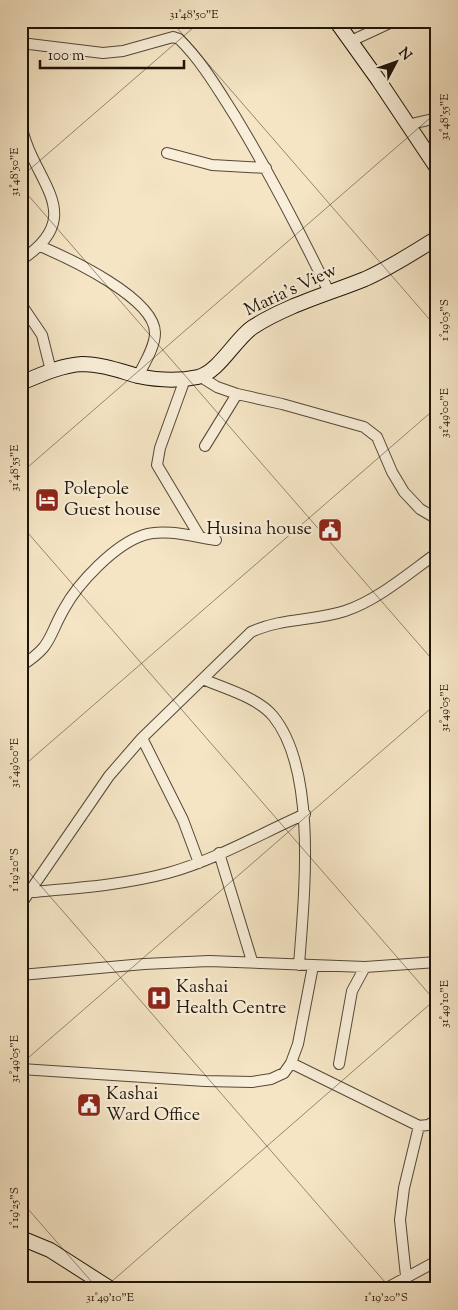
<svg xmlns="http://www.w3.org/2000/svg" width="458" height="1310" viewBox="0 0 458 1310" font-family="'Sorts Mill Goudy',serif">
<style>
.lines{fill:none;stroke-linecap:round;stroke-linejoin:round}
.street-casing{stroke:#544837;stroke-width:12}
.secondary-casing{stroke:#1f1408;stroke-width:16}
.street{stroke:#f8eed9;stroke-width:10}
.secondary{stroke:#f8eed9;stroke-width:14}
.ticks{fill:none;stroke:#1f1408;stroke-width:1;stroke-opacity:0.45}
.labels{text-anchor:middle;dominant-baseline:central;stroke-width:4.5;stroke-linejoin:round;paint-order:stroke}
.street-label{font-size:18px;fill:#1f1408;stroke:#f8eed9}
.poi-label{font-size:18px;fill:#1f1408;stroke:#f8eed9;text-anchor:start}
.neatline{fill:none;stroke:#1f1408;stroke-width:2}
.ticks-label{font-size:12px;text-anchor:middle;fill:#1f1408}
</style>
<rect width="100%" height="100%" fill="#f5e5c5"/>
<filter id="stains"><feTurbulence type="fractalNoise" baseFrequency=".004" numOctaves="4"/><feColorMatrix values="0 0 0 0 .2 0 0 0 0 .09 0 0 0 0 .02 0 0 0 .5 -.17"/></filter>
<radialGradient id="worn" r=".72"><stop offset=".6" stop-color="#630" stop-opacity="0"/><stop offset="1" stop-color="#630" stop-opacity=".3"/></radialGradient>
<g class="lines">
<defs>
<path id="street" d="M 351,41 L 394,21
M 21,43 L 103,53 L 123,51 L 173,37 L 179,39 C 201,60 219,91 235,116 C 270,174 300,232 329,292
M 21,123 C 30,180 91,214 21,260
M 407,125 L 437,118
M 167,153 L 212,165 L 266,168
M 40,246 C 68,258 155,298 155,333 C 155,347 144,364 138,376
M 21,304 L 42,335 L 51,371
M 201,377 L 217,387 L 237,394 L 282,404 L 364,427 L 377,437 L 392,472 L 404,492 L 420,509 L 437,519
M 185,379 L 160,448 L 157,465 L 200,537
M 205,446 L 237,394
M 21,666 C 53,645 47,639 64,609 C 78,583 115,544 144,535 C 165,528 195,537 216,540
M 203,679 C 225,689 257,697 273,716 C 318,771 304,897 299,965
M 142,738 L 183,820 L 199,863
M 219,853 L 252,961
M 32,892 C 78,888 123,885 168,873 C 215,860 260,834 305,814
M 21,904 L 109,776 L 142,738 L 251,632 C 281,618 314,621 345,611 C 378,600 409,573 437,553
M 21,975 L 144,964 L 209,961 L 365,967 L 437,962
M 291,1063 L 419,1126 L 428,1125 L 437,1120
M 339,1064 L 352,991 L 365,967
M 21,1069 L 205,1081 L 252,1082 L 271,1079 L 284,1073 L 291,1063 L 298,1044 L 313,966
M 406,1276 L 400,1220 L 404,1188 L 419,1126
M 385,1289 L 437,1261"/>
<path id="secondary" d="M 336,21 L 379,81 L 437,168
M 21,383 C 40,375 62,365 82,364 C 102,364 120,371 138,376 C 157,380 179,381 198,377 C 218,373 236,338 253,327 C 287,305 328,294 365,279 C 390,268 413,253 437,238
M 21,1238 L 50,1250 L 111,1289"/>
</defs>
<!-- street casing -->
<use href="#street" class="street-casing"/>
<!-- secondary casing -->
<use href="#secondary" class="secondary-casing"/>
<!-- street -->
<use href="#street" class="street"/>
<!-- secondary -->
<use href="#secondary" class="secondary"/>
</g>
<!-- ticks -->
<path class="ticks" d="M 171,21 L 437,328M 21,177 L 201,21M 21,187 L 437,665M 21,473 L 437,112M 21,525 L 437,1003M 21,768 L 437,407M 21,863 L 391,1289M 21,1064 L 437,703M 21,1201 L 98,1289M 103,1289 L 437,998"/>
<!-- icons -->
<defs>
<symbol id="hotel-square" viewBox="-11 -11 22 22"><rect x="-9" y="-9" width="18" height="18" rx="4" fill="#8f2418" stroke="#f8eed9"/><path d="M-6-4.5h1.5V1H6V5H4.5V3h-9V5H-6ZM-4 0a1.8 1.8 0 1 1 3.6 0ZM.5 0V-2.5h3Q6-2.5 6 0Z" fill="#fff"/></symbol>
<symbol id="civic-square" viewBox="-11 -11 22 22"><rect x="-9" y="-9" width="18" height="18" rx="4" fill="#8f2418" stroke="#f8eed9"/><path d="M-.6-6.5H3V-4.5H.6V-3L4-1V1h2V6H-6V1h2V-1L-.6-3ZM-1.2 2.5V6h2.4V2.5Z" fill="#fff"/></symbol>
<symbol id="hospital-square" viewBox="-11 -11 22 22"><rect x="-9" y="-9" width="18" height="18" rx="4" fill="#8f2418" stroke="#f8eed9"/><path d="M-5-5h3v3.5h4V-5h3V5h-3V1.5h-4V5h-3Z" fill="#fff"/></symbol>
</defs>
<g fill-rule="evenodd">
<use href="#hotel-square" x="33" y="486" width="28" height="28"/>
<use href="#civic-square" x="316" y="516" width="28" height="28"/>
<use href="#hospital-square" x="145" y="984" width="28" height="28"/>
<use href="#civic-square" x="75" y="1091" width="28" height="28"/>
</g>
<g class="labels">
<!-- street labels -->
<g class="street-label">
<text transform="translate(291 291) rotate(-25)">Maria's View</text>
</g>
<!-- poi labels -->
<g class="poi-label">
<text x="64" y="490">Polepole<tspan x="64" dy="21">Guest house</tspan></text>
<text x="312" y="530" text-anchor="end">Husina house</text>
<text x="176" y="988">Kashai<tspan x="176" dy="21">Health Centre</tspan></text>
<text x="106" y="1095">Kashai<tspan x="106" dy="21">Ward Office</tspan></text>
</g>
</g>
<!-- margin -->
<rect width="458" height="1310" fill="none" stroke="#f5e5c5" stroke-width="55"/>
<!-- north arrow -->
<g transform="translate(396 62) rotate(49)" stroke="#f8eed9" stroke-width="4" paint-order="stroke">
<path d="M0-4L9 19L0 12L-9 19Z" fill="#1f1408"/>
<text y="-8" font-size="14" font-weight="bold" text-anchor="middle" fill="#1f1408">N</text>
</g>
<!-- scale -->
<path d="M40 60v8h144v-8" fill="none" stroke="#1f1408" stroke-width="2.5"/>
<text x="48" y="60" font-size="15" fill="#1f1408" stroke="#f8eed9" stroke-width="4" paint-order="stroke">100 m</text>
<rect x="28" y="28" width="402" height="1254" class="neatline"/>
<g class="ticks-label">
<text x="194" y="18">31°48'50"E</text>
<text transform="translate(444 117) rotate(-90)" y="4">31°48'55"E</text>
<text transform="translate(14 172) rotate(-90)" y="4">31°48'50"E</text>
<text transform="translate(444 320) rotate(-90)" y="4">1°19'05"S</text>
<text transform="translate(444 413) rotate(-90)" y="4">31°49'00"E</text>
<text transform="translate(14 468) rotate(-90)" y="4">31°48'55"E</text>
<text transform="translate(444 708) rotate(-90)" y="4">31°49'05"E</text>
<text transform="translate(14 763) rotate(-90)" y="4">31°49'00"E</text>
<text transform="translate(14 870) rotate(-90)" y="4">1°19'20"S</text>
<text transform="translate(444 1004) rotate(-90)" y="4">31°49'10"E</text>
<text transform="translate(14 1059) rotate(-90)" y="4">31°49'05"E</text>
<text transform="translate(14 1208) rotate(-90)" y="4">1°19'25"S</text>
<text x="110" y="1301">31°49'10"E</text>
<text x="386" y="1301">1°19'20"S</text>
</g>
<rect width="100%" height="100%" filter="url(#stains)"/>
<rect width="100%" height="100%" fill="url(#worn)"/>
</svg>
